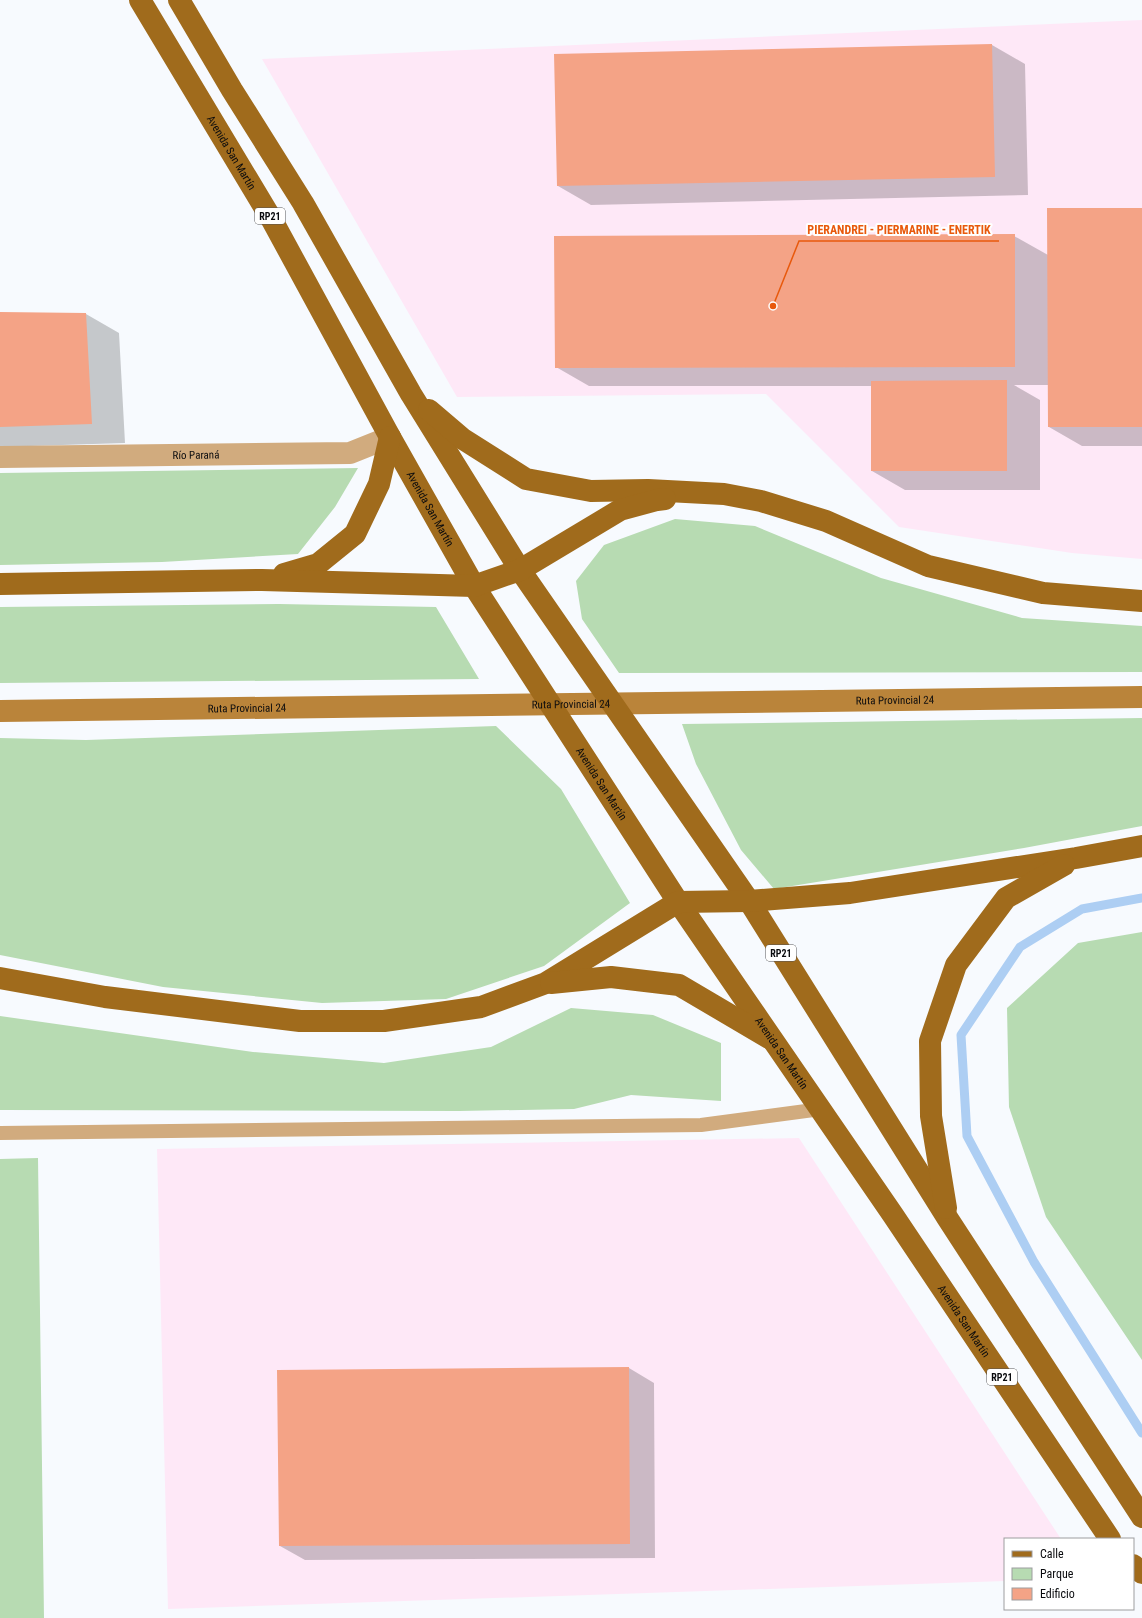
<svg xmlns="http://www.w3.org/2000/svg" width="1142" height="1618" viewBox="0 0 1142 1618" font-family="'Roboto Condensed',sans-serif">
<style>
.industrial{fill:#fee8f7}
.green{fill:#b7dbb2}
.shadow{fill:#0003}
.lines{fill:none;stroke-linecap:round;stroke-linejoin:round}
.stream{stroke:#adcef3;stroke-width:9}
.building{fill:#f4a386}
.service{stroke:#d1ab7e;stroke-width:14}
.minor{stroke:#d1ab7e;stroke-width:22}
.secondary{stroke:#ba843a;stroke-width:22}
.primary{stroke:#a06b1c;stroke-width:22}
.labels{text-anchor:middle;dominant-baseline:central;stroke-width:4;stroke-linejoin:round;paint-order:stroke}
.shield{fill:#fff;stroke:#545456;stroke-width:1}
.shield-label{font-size:10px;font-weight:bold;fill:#0a0b0e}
.street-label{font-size:11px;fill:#0a0b0e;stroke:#fff}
.leader{fill:none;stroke:#e8590c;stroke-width:1.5}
.callout-dot{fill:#e8590c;stroke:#fff;stroke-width:1.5}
.callout-label{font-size:12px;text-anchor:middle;font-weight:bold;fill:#e8590c;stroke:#fff;stroke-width:4;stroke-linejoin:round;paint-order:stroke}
</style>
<rect width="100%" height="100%" fill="#f7fafe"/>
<!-- industrial -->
<path class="industrial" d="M 1142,20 L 1142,559 L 1072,553 L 899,527 L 766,394 L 457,397 L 262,59 Z
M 799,1138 L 1061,1539 L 1005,1539 L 1005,1581 L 168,1609 L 157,1149 Z"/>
<!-- green -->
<path class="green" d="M 358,468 L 335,507 L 298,554 L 162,562 L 0,565 L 0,473 Z
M 675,519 L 755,526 L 881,578 L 1022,618 L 1142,626 L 1142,672 L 619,673 L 582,619 L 576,581 L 604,545 Z
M 279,604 L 436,607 L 479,679 L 0,683 L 0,607 Z
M 1142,718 L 1142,826 L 1024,848 L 774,889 L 741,850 L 696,764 L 682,724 Z
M 496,726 L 561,789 L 630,903 L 544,966 L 446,999 L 322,1003 L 163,987 L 0,955 L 0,738 L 86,740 Z
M 1142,932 L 1142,1360 L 1046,1217 L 1009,1107 L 1007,1008 L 1078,943 Z
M 571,1008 L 653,1015 L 721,1043 L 721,1101 L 631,1095 L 574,1109 L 459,1111 L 0,1110 L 0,1016 L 253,1052 L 384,1063 L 491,1047 Z
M 38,1158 L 44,1618 L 0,1618 L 0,1159 Z"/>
<!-- shadow -->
<path class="shadow" d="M 992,45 L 1025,64 L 1028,195 L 591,205 L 558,186 Z
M 1142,209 L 1142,446 L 1082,446 L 1049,427 L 1049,385 L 1014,385 L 1040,400 L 1040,490 L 905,490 L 872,471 L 872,386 L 589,386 L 556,367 L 1014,236 L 1048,255 Z
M 0,313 L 86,314 L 119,333 L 125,443 L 0,447 Z
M 629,1368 L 654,1383 L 655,1558 L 305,1560 L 280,1546 Z"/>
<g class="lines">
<!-- stream -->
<path class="stream" d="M 1142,898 L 1082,909 L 1020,947 L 961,1035 L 967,1136 L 1034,1262 L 1142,1433"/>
</g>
<!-- building -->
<path class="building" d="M 992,44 L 995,177 L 557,186 L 554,54 Z
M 1047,208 L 1142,208 L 1142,427 L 1048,427 Z
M 1015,234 L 1015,367 L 555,368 L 554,236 Z
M 0,312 L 86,313 L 92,424 L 0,427 Z
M 1007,380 L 1007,471 L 871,471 L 871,381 Z
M 629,1367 L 630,1544 L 279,1546 L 277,1370 Z"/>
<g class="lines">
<!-- service -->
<path class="service" d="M 0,1133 L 701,1125 L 821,1109"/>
<!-- minor -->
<path class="minor" id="s1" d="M 0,457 L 350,453 L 390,437"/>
<!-- secondary -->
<path class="secondary" id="s2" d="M 0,711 L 1142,697"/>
<!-- primary -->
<g class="primary">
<path id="s3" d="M 140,0 L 272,220 L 390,437 L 474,586 L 678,902 L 893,1215 L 1110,1539"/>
<path d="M 179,0 L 232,90 L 303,203 L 411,394 L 520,570 L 749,901 L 948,1219 L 1142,1517"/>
<path d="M 429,410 L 463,439 L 526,479 L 591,491 L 648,490 L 724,494 L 761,501 L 826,521 L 928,566 L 1043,593 L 1142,601"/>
<path d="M 284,574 L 318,564 L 355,534 L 379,484 L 390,437"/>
<path d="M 0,584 L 262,580 L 474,586 L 520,570 L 620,510 L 657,500 L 665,499"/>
<path d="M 0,978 L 105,997 L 300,1021 L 384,1021 L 481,1007 L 546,983 L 678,902 L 749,901 L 850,893 L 1076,858 L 1142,846"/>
<path d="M 551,983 L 611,977 L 679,985 L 769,1038"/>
<path d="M 946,1208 L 931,1116 L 930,1041 L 956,965 L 1006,898 L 1064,865"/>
<path d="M 1133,1565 L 1142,1573"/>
</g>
</g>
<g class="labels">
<!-- shield labels -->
<g class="shield">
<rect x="255" y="208" width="30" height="16" rx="3"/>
<rect x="766" y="945" width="30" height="16" rx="3"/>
<rect x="987" y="1369" width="30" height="16" rx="3"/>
</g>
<g class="shield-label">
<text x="270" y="216">RP21</text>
<text x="781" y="953">RP21</text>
<text x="1002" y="1377">RP21</text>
</g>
<!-- street labels -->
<g class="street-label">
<text stroke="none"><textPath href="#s3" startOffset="178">Avenida San Martín</textPath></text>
<text stroke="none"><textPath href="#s1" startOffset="196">Río Paraná</textPath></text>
<text stroke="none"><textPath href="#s3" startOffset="586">Avenida San Martín</textPath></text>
<text stroke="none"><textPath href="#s2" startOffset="895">Ruta Provincial 24</textPath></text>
<text stroke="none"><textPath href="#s2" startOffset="571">Ruta Provincial 24</textPath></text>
<text stroke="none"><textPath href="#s2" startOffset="247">Ruta Provincial 24</textPath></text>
<text stroke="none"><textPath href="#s3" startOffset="910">Avenida San Martín</textPath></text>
<text stroke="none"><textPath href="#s3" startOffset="1234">Avenida San Martín</textPath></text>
<text stroke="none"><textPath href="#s3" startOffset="1558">Avenida San Martín</textPath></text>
</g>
</g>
<!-- callouts -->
<path class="leader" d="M773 306L799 241H999"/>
<circle class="callout-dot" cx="773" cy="306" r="4"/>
<g class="callout-label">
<text x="899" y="234">PIERANDREI - PIERMARINE - ENERTIK</text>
</g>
<!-- legend -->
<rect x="1004" y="1538" width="130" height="72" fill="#ffffff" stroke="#9d9d9f"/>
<rect x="1012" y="1551" width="20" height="6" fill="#a06b1c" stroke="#9d9d9f"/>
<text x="1040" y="1558" font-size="12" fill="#0a0b0e">Calle</text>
<rect x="1012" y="1568" width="20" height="12" fill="#b7dbb2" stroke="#9d9d9f"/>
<text x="1040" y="1578" font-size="12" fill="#0a0b0e">Parque</text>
<rect x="1012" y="1588" width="20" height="12" fill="#f4a386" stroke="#9d9d9f"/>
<text x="1040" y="1598" font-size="12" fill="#0a0b0e">Edificio</text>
</svg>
